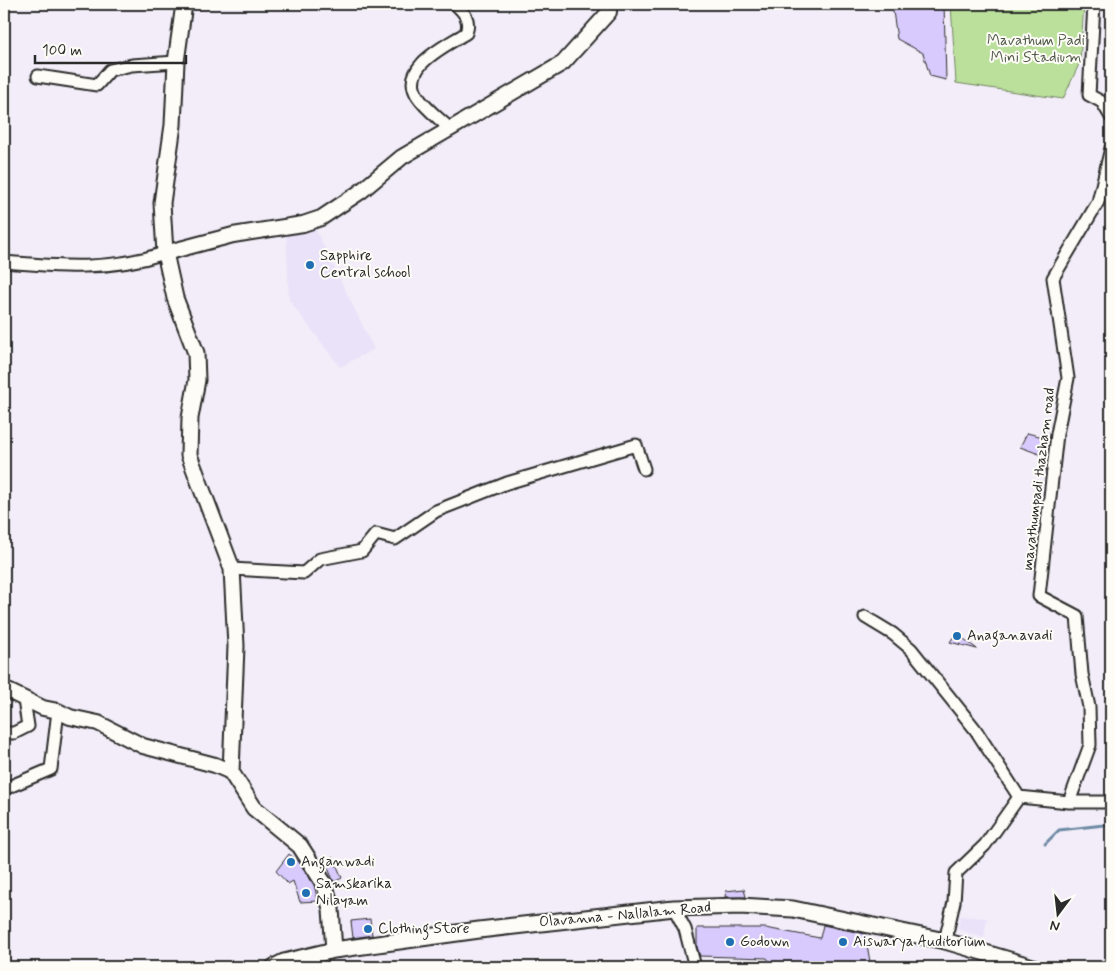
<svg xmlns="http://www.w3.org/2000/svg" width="1115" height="971" viewBox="0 0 1115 971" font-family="Mynerve,sans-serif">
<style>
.built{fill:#eae2f9}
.green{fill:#bbe09b;stroke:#738663}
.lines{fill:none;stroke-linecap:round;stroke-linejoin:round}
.stream{stroke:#6d89a4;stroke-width:3}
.building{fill:#d8cafc;stroke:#2b2b2b}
.minor-casing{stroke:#2b2b2b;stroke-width:15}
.tertiary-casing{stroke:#2b2b2b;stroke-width:18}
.secondary-casing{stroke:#2b2b2b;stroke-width:19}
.minor{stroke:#fdfcf7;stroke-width:11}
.tertiary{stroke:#fdfcf7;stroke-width:14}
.secondary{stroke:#fdfcf7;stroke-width:15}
.poi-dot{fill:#1f6fb2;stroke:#fdfcf7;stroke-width:2}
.labels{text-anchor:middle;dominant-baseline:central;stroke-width:4;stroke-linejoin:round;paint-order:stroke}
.park-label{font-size:15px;fill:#4f5847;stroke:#fdfcf7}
.poi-label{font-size:15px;fill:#2b2b2b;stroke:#fdfcf7;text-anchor:start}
.street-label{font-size:15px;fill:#2b2b2b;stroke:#fdfcf7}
</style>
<rect width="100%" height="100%" fill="#f2edf8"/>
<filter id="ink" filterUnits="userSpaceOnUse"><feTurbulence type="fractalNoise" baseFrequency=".02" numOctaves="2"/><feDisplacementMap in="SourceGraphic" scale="10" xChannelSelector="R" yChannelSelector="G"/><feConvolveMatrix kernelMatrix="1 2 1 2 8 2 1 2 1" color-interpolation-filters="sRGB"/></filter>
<g filter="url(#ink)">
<!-- built -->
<path class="built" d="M 314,226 L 374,349 L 340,367 L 289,300 L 286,230 Z
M 960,916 L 987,918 L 984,938 L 958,929 Z"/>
<!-- green -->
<path class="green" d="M 951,4 L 1084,4 L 1080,62 L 1063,99 L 956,83 Z"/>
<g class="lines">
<!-- stream -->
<path class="stream" d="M 1045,844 L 1059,830 L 1104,825 L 1111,827"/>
</g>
<!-- building -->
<path class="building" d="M 892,4 L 944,4 L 946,80 L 930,76 L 923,53 L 897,39 Z
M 1027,433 L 1043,437 L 1042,455 L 1020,447 Z
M 956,633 L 977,649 L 950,642 Z
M 289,854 L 299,862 L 314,885 L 318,901 L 300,902 L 293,881 L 288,884 L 276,871 Z
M 333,857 L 342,878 L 334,882 L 325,861 Z
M 744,889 L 746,897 L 725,897 L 726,891 Z
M 370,919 L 372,935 L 353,938 L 351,921 Z
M 823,925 L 865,934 L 871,967 L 773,967 L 767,958 L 700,956 L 697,947 L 697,928 L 765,928 L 820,938 Z"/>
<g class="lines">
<defs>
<path id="minor" d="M 1094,4 L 1089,95 L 1102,102 L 1111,117
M 38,76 L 97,85 L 110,70 L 132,65 L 176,62
M 449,128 C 439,118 426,109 418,97 C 398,67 446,46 466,33 C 471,20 464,12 455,4
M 4,262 C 62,267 109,271 165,253
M 232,569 L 304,573 L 320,559 L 362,551 L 376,534 L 395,539 L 436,511 L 507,483 L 636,445 L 644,469
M 865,617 L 893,634 L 911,649 L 975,729 L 1019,797
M 4,733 L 14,733 L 28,726 L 24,700
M 4,789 L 51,769 L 58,711
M 1069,802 L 1090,745 L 1089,707 L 1082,674 L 1077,616 L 1039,596 L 1057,434 L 1068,378 L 1053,278 L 1098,202 L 1111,148
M 674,908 L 685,929 L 695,967
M 945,941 L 954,902 L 956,873 L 985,845 L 1019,797 L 1069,802 L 1111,802"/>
<path id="tertiary" d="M 165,253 L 233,235 L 303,224 L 321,218 L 360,192 L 402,157 L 563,63 L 609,12 L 609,4
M 4,689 L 43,708 L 58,711 L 70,717 L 98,723 L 143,746 L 215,765 L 231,772"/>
<path id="secondary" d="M 184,4 L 176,62 L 173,125 L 162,203 L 165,253 L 175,298 L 196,353 L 197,380 L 190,418 L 189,455 L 232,569 L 236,646 L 231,772 L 254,808 L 300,846 L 325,885 L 331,909 L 334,950
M 274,967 L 284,962 L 334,950 L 479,930 L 674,908 L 740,906 L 793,909 L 945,941 L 1033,967"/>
</defs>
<!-- minor casing -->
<use href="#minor" class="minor-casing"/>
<!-- tertiary casing -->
<use href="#tertiary" class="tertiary-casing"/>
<!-- secondary casing -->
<use href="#secondary" class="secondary-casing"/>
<!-- minor -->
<use href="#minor" class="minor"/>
<!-- tertiary -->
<use href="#tertiary" class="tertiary"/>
<!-- secondary -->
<use href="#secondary" class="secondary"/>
</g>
</g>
<!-- markers -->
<g class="poi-dot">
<circle cx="310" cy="265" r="5"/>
<circle cx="957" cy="636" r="5"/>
<circle cx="291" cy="862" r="5"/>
<circle cx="306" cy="893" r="5"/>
<circle cx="368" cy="929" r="5"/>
<circle cx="730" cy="942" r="5"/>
<circle cx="843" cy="942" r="5"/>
</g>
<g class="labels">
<!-- park labels -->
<g class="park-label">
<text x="1036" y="41">Mavathum Padi<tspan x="1036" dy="17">Mini Stadium</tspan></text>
</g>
<!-- poi labels -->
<g class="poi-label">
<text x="320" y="256">Sapphire<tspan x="320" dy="17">Central school</tspan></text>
<text x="967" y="636">Anaganavadi</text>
<text x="301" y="862">Anganwadi</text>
<text x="316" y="884">Samskarika<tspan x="316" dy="17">Nilayam</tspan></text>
<text x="378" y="929">Clothing Store</text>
<text x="740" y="942">Godown</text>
<text x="853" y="942">Aiswarya Auditorium</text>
</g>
<!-- street labels -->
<g class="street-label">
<text transform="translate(1039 479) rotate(-83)">mavathumpadi thazham road</text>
<text transform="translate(625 915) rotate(-5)">Olavanna - Nallalam Road</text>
</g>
</g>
<!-- margin -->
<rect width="1115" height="971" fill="none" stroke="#fdfcf7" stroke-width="20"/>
<rect x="10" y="10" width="1095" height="951" fill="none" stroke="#2b2b2b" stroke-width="2" filter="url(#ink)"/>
<!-- north arrow -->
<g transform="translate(1058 914) rotate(195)" stroke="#fdfcf7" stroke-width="4" paint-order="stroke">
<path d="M0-4L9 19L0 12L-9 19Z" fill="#2b2b2b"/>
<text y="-8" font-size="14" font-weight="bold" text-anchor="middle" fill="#2b2b2b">N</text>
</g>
<!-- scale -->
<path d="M35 55v8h151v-8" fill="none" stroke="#2b2b2b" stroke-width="2.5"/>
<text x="42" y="55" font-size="15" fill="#2b2b2b" stroke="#fdfcf7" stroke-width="4" paint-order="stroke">100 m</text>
</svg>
